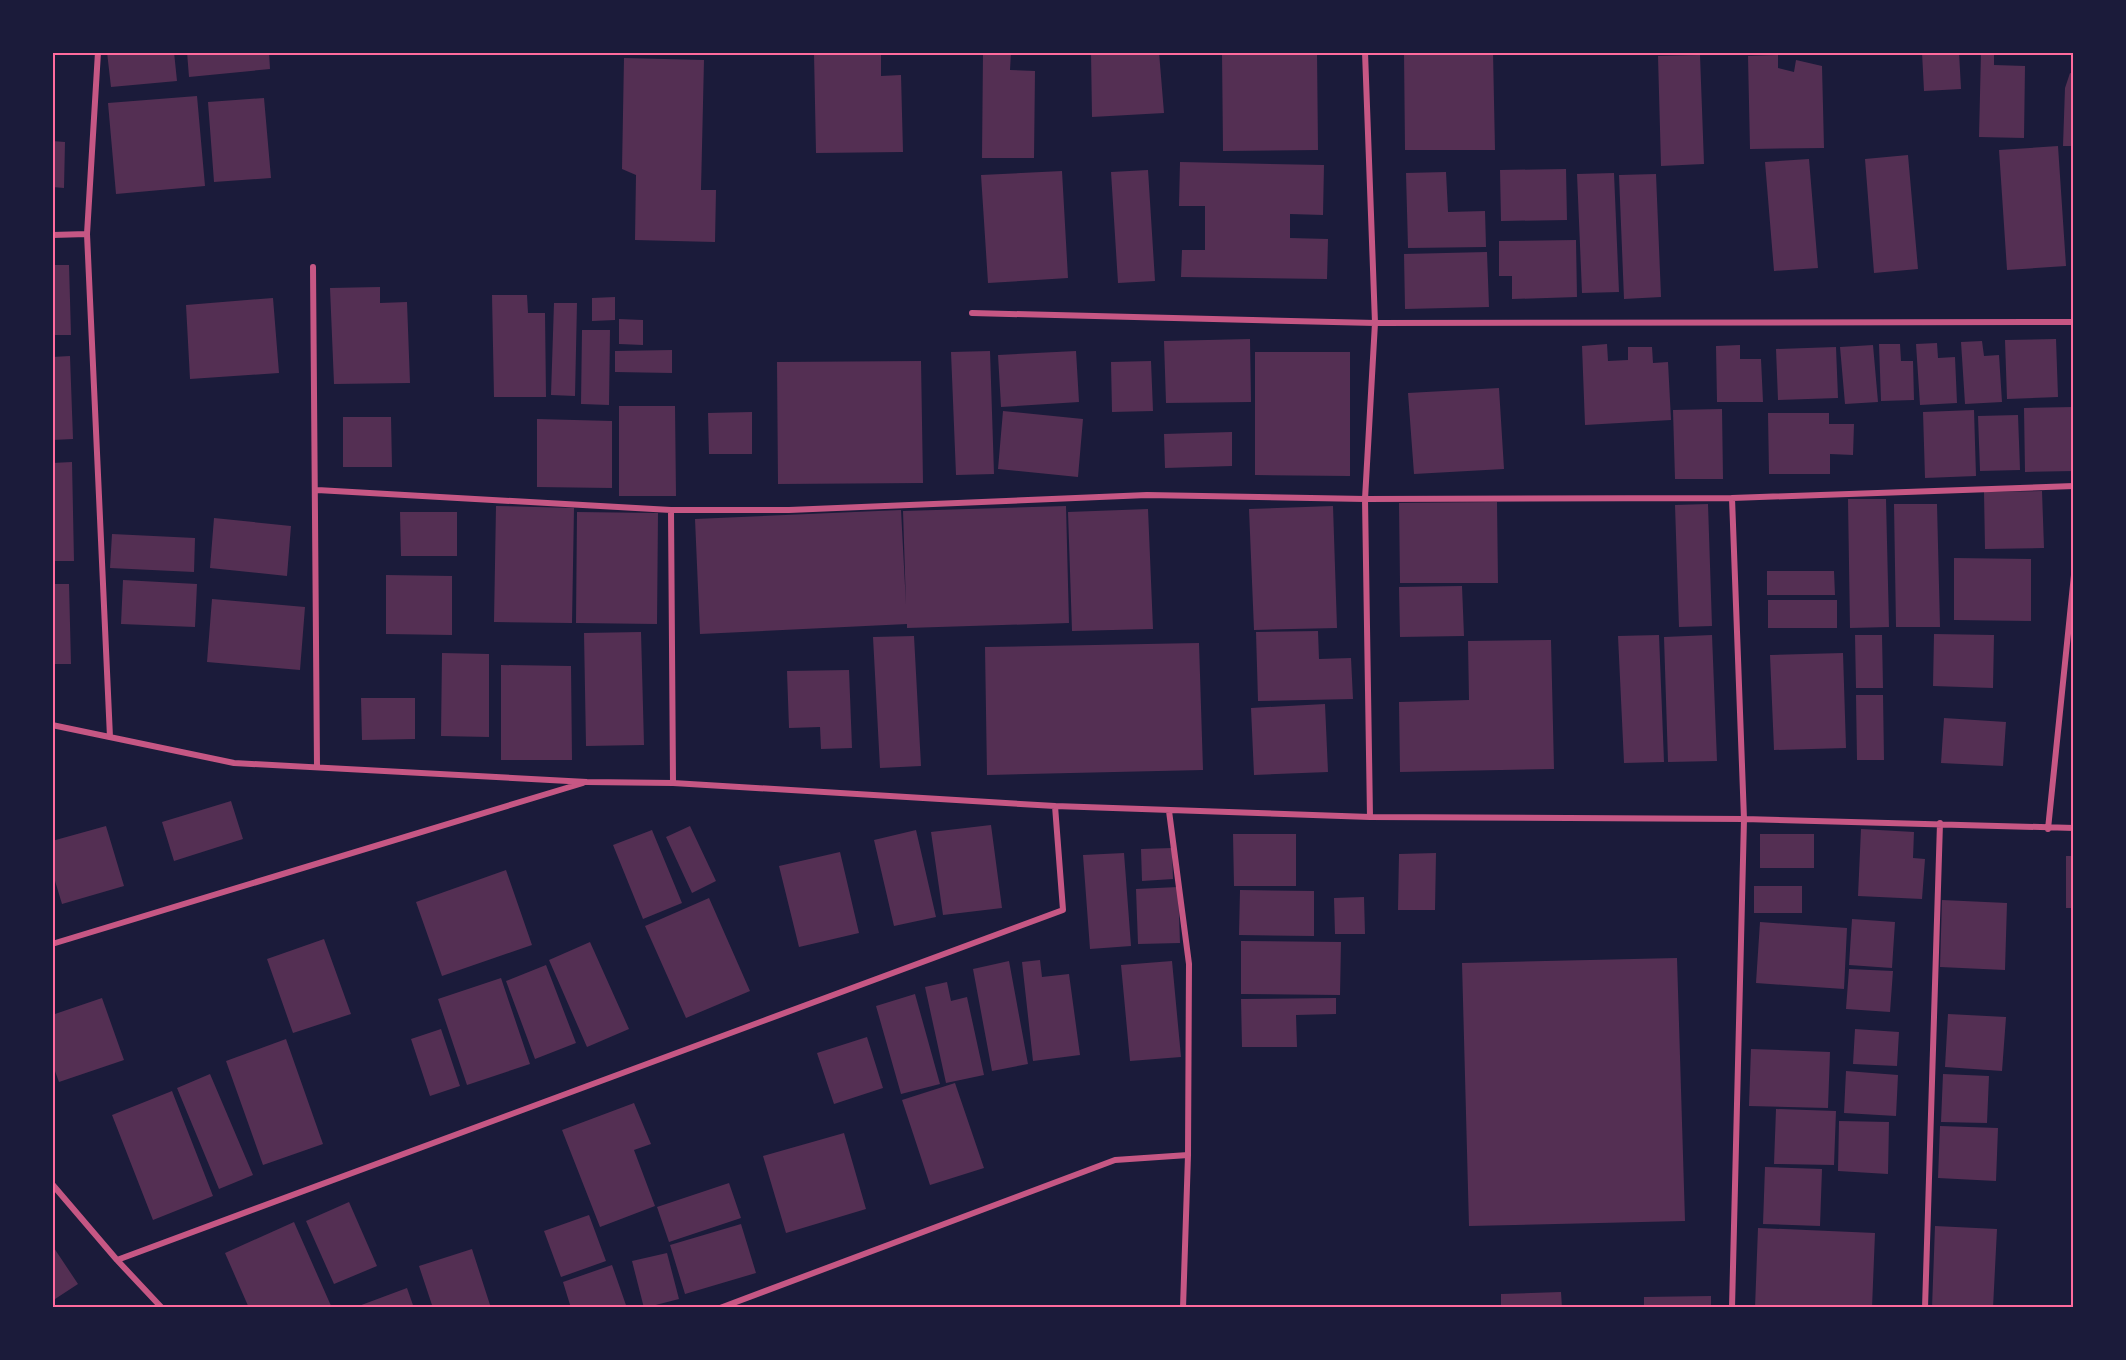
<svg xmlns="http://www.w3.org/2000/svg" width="2126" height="1360" viewBox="0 0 2126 1360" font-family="Karla,sans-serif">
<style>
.building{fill:#542f53}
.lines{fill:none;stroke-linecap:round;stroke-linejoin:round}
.minor{stroke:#c65784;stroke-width:6}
.neatline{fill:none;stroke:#ff6b9d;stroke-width:2}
</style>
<rect width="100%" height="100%" fill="#1b1b3a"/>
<!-- building -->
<path class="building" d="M 107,52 L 174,52 L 177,81 L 111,87 Z
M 187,52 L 269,52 L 270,69 L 189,77 Z
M 983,52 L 1011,52 L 1010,70 L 1035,71 L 1034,158 L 982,158 Z
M 1091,52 L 1159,52 L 1164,113 L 1092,117 Z
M 1222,52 L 1317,52 L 1318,150 L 1223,151 Z
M 1404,52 L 1493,52 L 1495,150 L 1405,150 Z
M 1922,52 L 1959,52 L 1961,89 L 1924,91 Z
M 1981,52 L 1994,52 L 1994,65 L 2025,66 L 2024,138 L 1979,137 Z
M 814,53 L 881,53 L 881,76 L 901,75 L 903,152 L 816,153 Z
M 1700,55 L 1704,164 L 1661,166 L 1658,56 Z
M 1778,55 L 1778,68 L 1794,72 L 1796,60 L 1822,66 L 1824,148 L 1750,149 L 1748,56 Z
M 624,58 L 704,60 L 701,190 L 716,190 L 715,242 L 635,240 L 636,175 L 622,169 Z
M 2070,73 L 2074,74 L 2074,146 L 2063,146 L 2065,88 Z
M 197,96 L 205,186 L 116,194 L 108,103 Z
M 264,98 L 271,178 L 214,182 L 208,102 Z
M 52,141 L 65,142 L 64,188 L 52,187 Z
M 2058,146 L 2066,266 L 2007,270 L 1999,150 Z
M 1908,155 L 1918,269 L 1874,273 L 1865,159 Z
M 1809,159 L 1818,268 L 1774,271 L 1765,162 Z
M 1180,162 L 1324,165 L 1323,215 L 1290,214 L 1290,238 L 1328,239 L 1327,279 L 1181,277 L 1182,250 L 1205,250 L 1205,206 L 1179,206 Z
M 1566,169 L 1567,220 L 1501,221 L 1500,170 Z
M 1148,170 L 1155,281 L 1118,283 L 1111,172 Z
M 1062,171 L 1068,278 L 988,283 L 981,175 Z
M 1446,172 L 1448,212 L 1485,211 L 1486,247 L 1408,248 L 1406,173 Z
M 1614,173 L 1619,292 L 1582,293 L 1577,174 Z
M 1656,174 L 1661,297 L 1624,299 L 1619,175 Z
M 1576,240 L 1577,297 L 1512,299 L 1512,276 L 1499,276 L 1499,241 Z
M 1487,252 L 1489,307 L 1405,309 L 1404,254 Z
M 52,265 L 69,265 L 71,335 L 52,335 Z
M 380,287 L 380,303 L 407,302 L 410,383 L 334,384 L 330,288 Z
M 492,295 L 527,295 L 528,313 L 545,313 L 546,397 L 494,397 Z
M 615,297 L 615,320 L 592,321 L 592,298 Z
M 273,298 L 279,373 L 190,379 L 186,305 Z
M 554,303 L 577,303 L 575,396 L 551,395 Z
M 619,319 L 643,320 L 643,345 L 619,344 Z
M 582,330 L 610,330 L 609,405 L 581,404 Z
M 1250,339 L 1251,402 L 1166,403 L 1164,341 Z
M 2056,339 L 2058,397 L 2007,399 L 2005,340 Z
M 1982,341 L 1984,356 L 1999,355 L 2002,402 L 1965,404 L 1961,342 Z
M 1937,343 L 1938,358 L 1955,357 L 1957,403 L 1920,405 L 1916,344 Z
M 1607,344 L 1608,361 L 1628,360 L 1628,347 L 1652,347 L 1653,363 L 1668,362 L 1671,420 L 1585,425 L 1582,346 Z
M 1879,344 L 1900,344 L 1901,361 L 1913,361 L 1914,400 L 1881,401 Z
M 1740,345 L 1740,359 L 1761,359 L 1763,402 L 1717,402 L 1716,346 Z
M 1873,345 L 1878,402 L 1845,404 L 1840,347 Z
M 1836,347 L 1838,398 L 1778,400 L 1776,349 Z
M 672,350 L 672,373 L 615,372 L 615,351 Z
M 990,351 L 994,474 L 956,475 L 951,352 Z
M 1076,351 L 1079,402 L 1001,407 L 998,355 Z
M 1255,352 L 1350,352 L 1350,476 L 1255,475 Z
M 70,356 L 73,439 L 52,440 L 52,357 Z
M 921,361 L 923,483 L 778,484 L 777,362 Z
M 1151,361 L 1153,411 L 1112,412 L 1111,362 Z
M 1499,388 L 1504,469 L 1414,474 L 1408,393 Z
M 619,406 L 675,406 L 676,496 L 619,496 Z
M 2074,407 L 2074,471 L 2025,472 L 2024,408 Z
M 1722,409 L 1723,479 L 1675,479 L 1673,410 Z
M 1974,410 L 1976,476 L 1925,478 L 1923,412 Z
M 1003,411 L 1083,419 L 1078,477 L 998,469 Z
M 752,412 L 752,454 L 709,454 L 708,413 Z
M 1768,413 L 1829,413 L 1829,424 L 1854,424 L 1853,455 L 1830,454 L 1830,474 L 1769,474 Z
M 2018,415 L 2020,470 L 1980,471 L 1978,416 Z
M 343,417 L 391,417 L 392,467 L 343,467 Z
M 537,419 L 612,421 L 612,488 L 537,487 Z
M 1232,432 L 1232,466 L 1165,468 L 1164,434 Z
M 72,462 L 74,561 L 52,561 L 52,463 Z
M 2042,491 L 2044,548 L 1985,549 L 1984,492 Z
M 1848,499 L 1886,499 L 1889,627 L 1850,628 Z
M 1497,502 L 1498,583 L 1400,583 L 1399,503 Z
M 1708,504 L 1712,626 L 1679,627 L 1675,505 Z
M 1894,504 L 1937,504 L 1940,627 L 1896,627 Z
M 496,506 L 574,508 L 572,623 L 494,622 Z
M 1066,506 L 1069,623 L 907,628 L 907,624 L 700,634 L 695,519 L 901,510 L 906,605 L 903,511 Z
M 1333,506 L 1337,628 L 1254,630 L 1249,509 Z
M 1148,509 L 1153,629 L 1072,631 L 1068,512 Z
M 400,512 L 457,512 L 457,556 L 401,556 Z
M 577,512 L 658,513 L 657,624 L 576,623 Z
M 214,518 L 291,526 L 287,576 L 210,568 Z
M 112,534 L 195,538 L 194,572 L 110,568 Z
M 1954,558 L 2031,559 L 2031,621 L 1954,620 Z
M 1767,571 L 1834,571 L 1835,595 L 1767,595 Z
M 386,575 L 452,576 L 452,635 L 386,634 Z
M 123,580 L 197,584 L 195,627 L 121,624 Z
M 52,584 L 69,584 L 71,664 L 52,664 Z
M 1462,586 L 1464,636 L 1400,637 L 1399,587 Z
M 212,599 L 305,607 L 300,670 L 207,662 Z
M 1768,600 L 1837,600 L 1837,628 L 1768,628 Z
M 1318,631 L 1319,659 L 1351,658 L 1353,699 L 1258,701 L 1256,632 Z
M 641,632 L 644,745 L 586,746 L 584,633 Z
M 1934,634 L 1994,635 L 1993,688 L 1933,686 Z
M 1659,635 L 1664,762 L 1624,763 L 1618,636 Z
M 1712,635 L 1717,761 L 1668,762 L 1664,637 Z
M 1855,635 L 1882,635 L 1883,688 L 1856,688 Z
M 914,636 L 921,766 L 880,768 L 873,637 Z
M 1551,640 L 1554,769 L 1400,772 L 1399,702 L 1469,700 L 1468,641 Z
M 1199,643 L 1203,770 L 987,775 L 985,647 Z
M 442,653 L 489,654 L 489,737 L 441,736 Z
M 1843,653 L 1846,748 L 1774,750 L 1770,655 Z
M 501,665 L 571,666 L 572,760 L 501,760 Z
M 849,670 L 852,748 L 821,749 L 820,727 L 789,728 L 787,671 Z
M 1856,695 L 1883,695 L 1884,760 L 1857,760 Z
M 361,698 L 415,698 L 415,739 L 362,740 Z
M 1325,704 L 1328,772 L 1254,775 L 1251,708 Z
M 1944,718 L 2006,722 L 2003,766 L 1941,763 Z
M 231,801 L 243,839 L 174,861 L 162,822 Z
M 991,825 L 1002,908 L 943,915 L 931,832 Z
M 106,826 L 124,886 L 62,904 L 52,871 L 52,841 Z
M 690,826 L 716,881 L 692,893 L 666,837 Z
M 1861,829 L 1914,832 L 1913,858 L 1925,859 L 1922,899 L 1858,896 Z
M 652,830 L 682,903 L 643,919 L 613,845 Z
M 916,830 L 936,917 L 894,926 L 874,840 Z
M 1233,834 L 1296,834 L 1296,886 L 1234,886 Z
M 1760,834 L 1814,834 L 1814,868 L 1760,868 Z
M 1172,848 L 1173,879 L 1142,881 L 1141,849 Z
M 840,852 L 859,933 L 799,947 L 779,866 Z
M 1124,853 L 1131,946 L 1090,949 L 1083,855 Z
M 1436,853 L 1435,910 L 1398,910 L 1399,854 Z
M 2066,856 L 2074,856 L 2074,908 L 2066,908 Z
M 506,870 L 532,945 L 442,976 L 416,902 Z
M 1754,886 L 1802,886 L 1802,913 L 1754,913 Z
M 1178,887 L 1180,943 L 1138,944 L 1136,889 Z
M 1240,890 L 1314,891 L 1314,936 L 1239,935 Z
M 1364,897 L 1365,934 L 1335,934 L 1334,898 Z
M 709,898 L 750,991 L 686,1018 L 645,926 Z
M 1942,900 L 2007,903 L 2005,970 L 1940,967 Z
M 1852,919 L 1895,922 L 1892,968 L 1849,965 Z
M 1760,922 L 1847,928 L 1844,989 L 1756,983 Z
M 324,939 L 351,1014 L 293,1033 L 267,959 Z
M 1241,941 L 1341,942 L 1340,995 L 1241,994 Z
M 590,942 L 629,1029 L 587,1047 L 549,960 Z
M 1677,958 L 1685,1221 L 1469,1226 L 1462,963 Z
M 1040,960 L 1042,977 L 1069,974 L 1080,1055 L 1033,1061 L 1022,962 Z
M 1009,961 L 1028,1064 L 992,1071 L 973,969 Z
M 1172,961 L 1181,1057 L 1130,1061 L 1121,965 Z
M 546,965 L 576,1043 L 535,1059 L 506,981 Z
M 1849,969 L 1893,971 L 1890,1012 L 1846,1009 Z
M 501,978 L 530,1064 L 467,1085 L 438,999 Z
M 947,982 L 951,1001 L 967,997 L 984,1075 L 946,1083 L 925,987 Z
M 915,994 L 940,1084 L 901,1094 L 876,1006 Z
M 102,998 L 124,1060 L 59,1082 L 52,1063 L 52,1015 Z
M 1336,998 L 1336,1014 L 1296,1015 L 1297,1047 L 1242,1047 L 1241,999 Z
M 1948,1014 L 2006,1017 L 2002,1071 L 1945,1067 Z
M 441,1029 L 460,1086 L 430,1096 L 411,1039 Z
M 1855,1029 L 1899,1032 L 1897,1066 L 1853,1064 Z
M 867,1037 L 883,1088 L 834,1104 L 817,1053 Z
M 286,1039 L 323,1144 L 263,1165 L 226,1061 Z
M 1751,1049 L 1830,1052 L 1828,1108 L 1749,1106 Z
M 1846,1071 L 1898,1075 L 1896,1116 L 1844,1113 Z
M 210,1074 L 253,1175 L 219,1189 L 177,1088 Z
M 1943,1074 L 1989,1076 L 1987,1123 L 1941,1122 Z
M 955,1083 L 984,1168 L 930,1185 L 902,1100 Z
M 172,1091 L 213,1196 L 153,1220 L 112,1115 Z
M 634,1103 L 651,1144 L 634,1150 L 655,1206 L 600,1227 L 562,1130 Z
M 1776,1109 L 1836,1111 L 1834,1165 L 1774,1164 Z
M 1839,1121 L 1889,1122 L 1888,1174 L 1838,1171 Z
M 1940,1126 L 1998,1128 L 1996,1181 L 1938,1178 Z
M 844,1133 L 866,1209 L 786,1233 L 763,1156 Z
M 1765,1167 L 1822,1169 L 1820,1226 L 1763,1224 Z
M 729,1183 L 741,1218 L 669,1242 L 657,1207 Z
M 349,1202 L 377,1266 L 334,1284 L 306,1221 Z
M 589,1215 L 606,1261 L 561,1277 L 544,1231 Z
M 294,1222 L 332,1308 L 249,1308 L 225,1253 Z
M 741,1224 L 756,1273 L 685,1294 L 670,1245 Z
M 1935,1226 L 1997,1229 L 1993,1308 L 1932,1308 Z
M 1758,1228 L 1875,1233 L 1872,1308 L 1755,1308 Z
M 52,1245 L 78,1284 L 52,1301 Z
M 472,1249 L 491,1308 L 433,1308 L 419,1266 Z
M 667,1253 L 679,1299 L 644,1308 L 632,1261 Z
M 612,1265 L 627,1308 L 571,1308 L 563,1282 Z
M 407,1288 L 414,1308 L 356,1308 L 356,1307 Z
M 1561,1292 L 1562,1308 L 1501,1308 L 1501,1294 Z
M 1711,1296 L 1711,1308 L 1644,1308 L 1644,1297 Z"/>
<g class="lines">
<!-- minor -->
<path class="minor" d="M 98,52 L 87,234 L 110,737
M 1365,52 L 1375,323 L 1365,499 L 1370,817
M 52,235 L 87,234
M 313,267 L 317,767
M 972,313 L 1375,323 L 2074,322
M 317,490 L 671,510 L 789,510 L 1147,495 L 1365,499 L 1732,498 L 1744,819 L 1732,1308
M 1732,498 L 2074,486
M 671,510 L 673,783
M 52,725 L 234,763 L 587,782 L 673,783 L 1055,806 L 1370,817 L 1744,819 L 2074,828
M 1169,811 L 1189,964 L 1188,1155 L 1183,1308
M 2048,829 L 2074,575
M 52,944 L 583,783
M 52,1184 L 117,1260 L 162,1308
M 117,1260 L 1063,910 L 1055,806
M 720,1308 L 1115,1160 L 1188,1155
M 1925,1308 L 1940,823"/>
</g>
<!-- border -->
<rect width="2126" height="1360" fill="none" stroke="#1b1b3a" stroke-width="108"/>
<rect x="54" y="54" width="2018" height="1252" class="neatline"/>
</svg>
